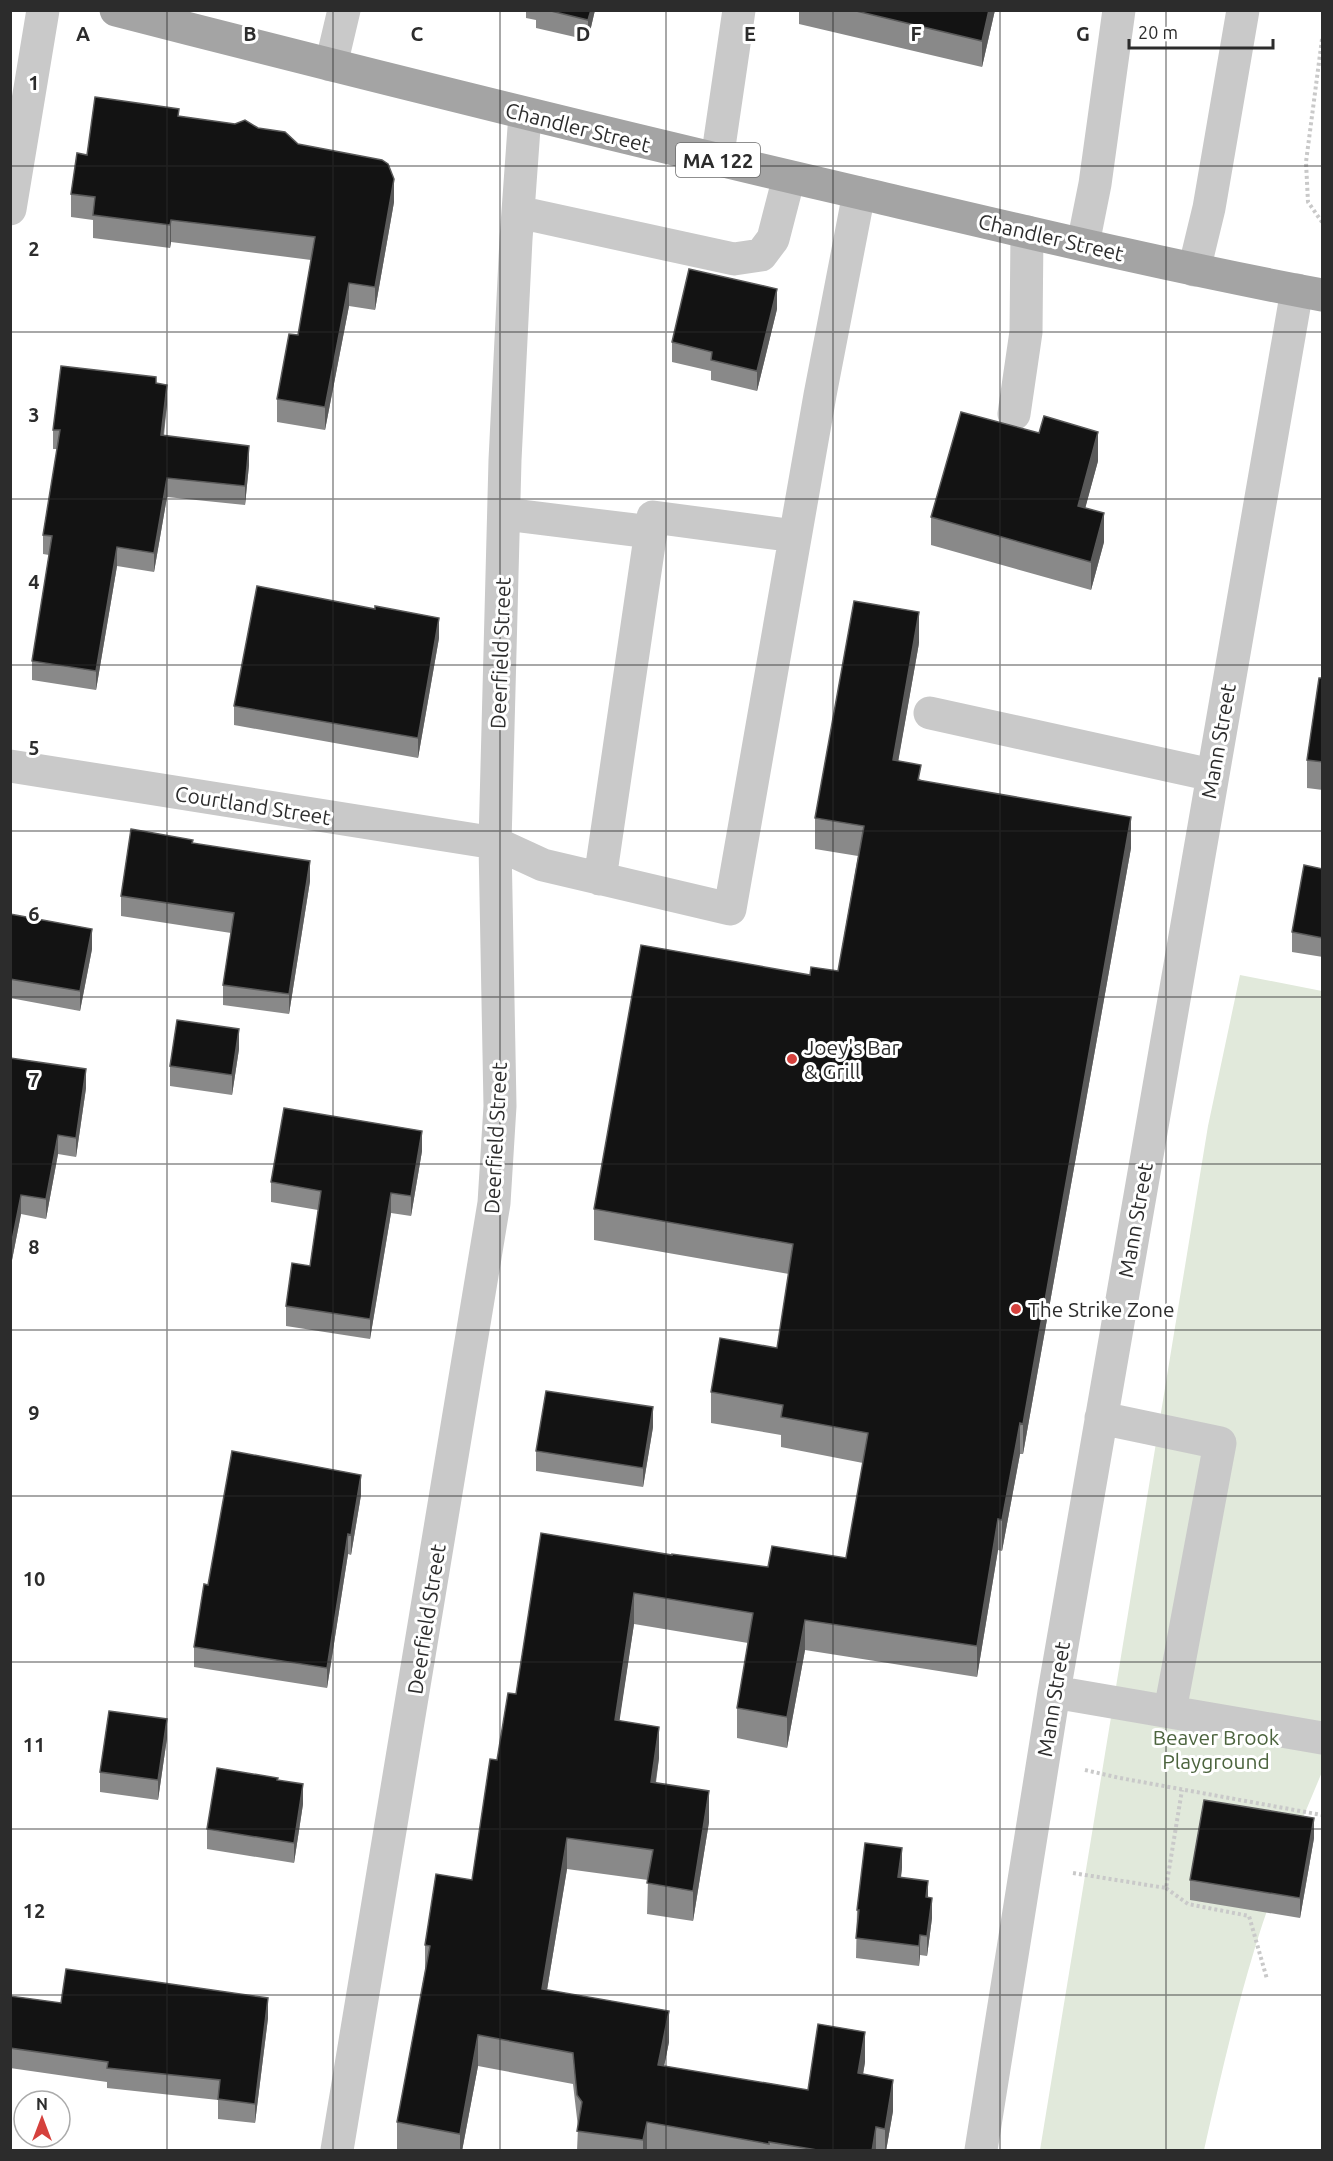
<svg xmlns="http://www.w3.org/2000/svg" width="1333" height="2161" viewBox="0 0 1333 2161" font-family="Ubuntu,sans-serif">
<style>
.green{fill:#e1e9db}
.lines{fill:none;stroke-linecap:round;stroke-linejoin:round}
.path{stroke:#c9c9c9;stroke-width:4;stroke-dasharray:3 3;stroke-linecap:butt}
.minor{stroke:#c9c9c9;stroke-width:33}
.major{stroke:#a4a4a4;stroke-width:33}
.wall{fill:#898989}
.shaded-wall{fill:#5a5a5a}
.building{fill:#131313;stroke:#5a5a5a;stroke-width:1.5}
.grid{fill:none;stroke:#2c2c2c;stroke-width:1.5;stroke-opacity:0.55}
.poi-dot{fill:#d5413d;stroke:#fff;stroke-width:2}
.labels{text-anchor:middle;dominant-baseline:central;stroke-width:6;stroke-linejoin:round;paint-order:stroke}
.shield{fill:#fff;stroke:#6b6b6b;stroke-width:1.5}
.shield-label{font-size:20px;font-weight:bold;fill:#2c2c2c}
.street-label{font-size:21px;fill:#2c2c2c;stroke:#fff}
.poi-label{font-size:21px;fill:#2c2c2c;stroke:#fff;text-anchor:start}
.park-label{font-size:21px;fill:#4c643e;stroke:#fff}
.grid-label{font-size:20px;text-anchor:middle;font-weight:bold;fill:#2c2c2c;stroke:#fff;stroke-width:6;stroke-linejoin:round;paint-order:stroke}
</style>
<rect width="100%" height="100%" fill="#fff"/>
<!-- green -->
<path class="green" d="M 1240,975 L 1322,991 L 1322,1772 C 1298,1830 1272,1890 1254,1951 C 1234,2017 1219,2084 1204,2150 L 1040,2150 L 1208,1126 Z"/>
<g class="lines">
<!-- path -->
<path class="path" d="M 1322,39 L 1306,162 L 1308,202 L 1322,222
M 1085,1770 L 1120,1778 L 1322,1815
M 1073,1873 L 1166,1888 L 1182,1790
M 1166,1888 L 1188,1904 L 1249,1916 L 1267,1979"/>
<!-- minor -->
<path class="minor" d="M 331,65 L 344,10
M 717,160 L 739,10
M 10,209 L 43,10
M 518,212 L 734,259 L 761,255 L 773,239 L 789,177
M 1083,244 L 1095,184 L 1119,10
M 1194,270 L 1209,208 L 1243,10
M 1014,414 L 1026,332 L 1027,232
M 504,514 L 651,532
M 930,713 L 1212,775
M 10,766 L 495,843 L 543,865 L 730,909 L 820,395 L 859,193
M 600,879 L 653,517 L 795,536
M 1101,1418 L 1220,1443 L 1170,1711
M 1054,1692 L 1322,1738
M 337,2150 L 494,1203 L 500,1106 L 495,843 L 505,460 L 516,239 L 525,114
M 981,2150 L 1054,1692 L 1297,290"/>
<!-- major -->
<path class="major" d="M 116,10 C 364,74 611,135 860,193 C 1014,229 1167,266 1322,295"/>
</g>
<!-- wall -->
<path class="wall" d="M 526,10 L 595,10 L 588,40 L 536,28 L 536,20 L 526,18 Z
M 799,10 L 995,10 L 982,67 L 799,24 Z
M 179,116 L 258,128 L 298,144 L 394,202 L 375,310 L 349,306 L 325,430 L 277,422 L 277,399 L 298,335 L 311,260 L 171,242 L 170,248 L 93,238 L 93,220 L 71,217 L 71,194 L 87,155 Z
M 777,309 L 757,391 L 711,380 L 711,371 L 672,362 L 672,342 Z
M 156,383 L 167,404 L 164,436 L 249,465 L 245,505 L 167,497 L 154,572 L 117,566 L 96,690 L 32,680 L 32,661 L 49,555 L 43,554 L 43,535 L 57,449 L 53,449 L 53,430 Z
M 1098,461 L 1085,508 L 1104,542 L 1091,590 L 931,545 L 931,517 Z
M 439,638 L 418,758 L 234,725 L 234,706 Z
M 919,643 L 898,761 L 921,780 L 1131,848 L 1023,1454 L 1020,1454 L 1002,1551 L 998,1550 L 977,1677 L 805,1650 L 787,1748 L 737,1738 L 737,1708 L 748,1643 L 634,1624 L 619,1721 L 659,1758 L 656,1783 L 709,1822 L 693,1921 L 647,1914 L 648,1880 L 567,1869 L 547,1990 L 669,2042 L 664,2066 L 808,2090 L 865,2062 L 863,2074 L 893,2111 L 886,2151 L 577,2151 L 578,2127 L 573,2084 L 478,2066 L 462,2151 L 397,2151 L 397,2122 L 425,1971 L 425,1945 L 472,1880 L 497,1760 L 516,1694 L 672,1555 L 768,1567 L 846,1558 L 863,1463 L 781,1447 L 781,1435 L 711,1423 L 711,1392 L 777,1348 L 789,1274 L 594,1240 L 594,1209 L 810,975 L 838,971 L 858,856 L 815,849 L 815,818 Z
M 1323,678 L 1323,790 L 1307,788 L 1307,760 Z
M 193,843 L 310,881 L 289,1014 L 223,1005 L 223,985 L 231,933 L 121,916 L 121,896 Z
M 1323,869 L 1323,957 L 1292,952 L 1292,932 Z
M 10,914 L 92,949 L 80,1011 L 10,998 Z
M 239,1049 L 232,1095 L 170,1086 L 170,1066 Z
M 10,1058 L 86,1088 L 76,1157 L 58,1154 L 46,1219 L 21,1214 L 12,1260 L 10,1260 Z
M 422,1151 L 411,1216 L 391,1213 L 370,1339 L 286,1326 L 286,1306 L 310,1266 L 318,1210 L 271,1202 L 271,1182 Z
M 653,1427 L 643,1487 L 536,1471 L 536,1451 Z
M 361,1495 L 351,1555 L 348,1554 L 327,1688 L 194,1667 L 194,1647 L 208,1585 Z
M 167,1738 L 158,1800 L 100,1792 L 100,1772 Z
M 303,1804 L 294,1863 L 207,1849 L 207,1829 Z
M 1314,1838 L 1300,1918 L 1190,1900 L 1190,1880 Z
M 902,1868 L 901,1878 L 928,1898 L 932,1918 L 927,1956 L 920,1955 L 919,1966 L 856,1958 L 857,1910 Z
M 10,1996 L 61,2003 L 268,2018 L 255,2123 L 218,2119 L 218,2100 L 107,2088 L 107,2082 L 10,2068 Z"/>
<!-- shaded-wall -->
<path class="shaded-wall" d="M 591,10 L 595,10 L 588,40 L 588,20 Z
M 989,10 L 995,10 L 982,67 L 982,41 Z
M 394,179 L 394,202 L 375,310 L 375,287 Z
M 171,220 L 171,242 L 170,248 L 170,225 Z
M 349,283 L 349,306 L 325,430 L 325,407 Z
M 777,289 L 777,309 L 757,391 L 757,371 Z
M 167,385 L 167,404 L 161,454 L 161,435 Z
M 1098,432 L 1098,461 L 1078,535 L 1078,506 Z
M 249,446 L 249,465 L 245,505 L 245,486 Z
M 167,478 L 167,497 L 154,572 L 154,553 Z
M 1104,513 L 1104,542 L 1091,590 L 1091,562 Z
M 117,547 L 117,566 L 96,690 L 96,671 Z
M 919,612 L 919,643 L 893,791 L 893,760 Z
M 439,618 L 439,638 L 418,758 L 418,738 Z
M 1131,817 L 1131,848 L 1023,1454 L 1023,1424 Z
M 310,861 L 310,881 L 289,1014 L 289,994 Z
M 92,929 L 92,949 L 80,1011 L 80,991 Z
M 239,1029 L 239,1049 L 232,1095 L 232,1075 Z
M 86,1069 L 86,1088 L 76,1157 L 76,1138 Z
M 422,1131 L 422,1151 L 411,1216 L 411,1196 Z
M 58,1135 L 58,1154 L 46,1219 L 46,1199 Z
M 391,1193 L 391,1213 L 370,1339 L 370,1319 Z
M 21,1195 L 21,1214 L 12,1260 L 12,1241 Z
M 653,1407 L 653,1427 L 643,1487 L 643,1468 Z
M 1020,1423 L 1020,1454 L 1002,1551 L 1002,1520 Z
M 361,1475 L 361,1495 L 351,1555 L 351,1535 Z
M 998,1519 L 998,1550 L 977,1677 L 977,1646 Z
M 348,1534 L 348,1554 L 327,1688 L 327,1668 Z
M 634,1593 L 634,1624 L 615,1751 L 615,1720 Z
M 805,1620 L 805,1650 L 787,1748 L 787,1717 Z
M 167,1719 L 167,1738 L 158,1800 L 158,1780 Z
M 659,1727 L 659,1758 L 651,1813 L 651,1782 Z
M 303,1784 L 303,1804 L 294,1863 L 294,1843 Z
M 709,1791 L 709,1822 L 693,1921 L 693,1891 Z
M 1314,1818 L 1314,1838 L 1300,1918 L 1300,1898 Z
M 567,1838 L 567,1869 L 542,2020 L 542,1989 Z
M 902,1848 L 902,1868 L 898,1897 L 898,1877 Z
M 928,1881 L 928,1900 L 926,1897 Z
M 932,1898 L 932,1918 L 927,1956 L 927,1936 Z
M 920,1935 L 920,1955 L 919,1966 L 919,1946 Z
M 268,1998 L 268,2018 L 255,2123 L 255,2104 Z
M 669,2011 L 669,2042 L 658,2096 L 658,2065 Z
M 865,2032 L 865,2062 L 858,2104 L 858,2073 Z
M 478,2035 L 478,2066 L 462,2151 L 460,2151 L 460,2134 Z
M 893,2080 L 893,2111 L 886,2151 L 885,2151 L 885,2129 Z
M 647,2122 L 647,2151 L 643,2151 L 643,2140 Z
M 876,2127 L 876,2151 L 872,2151 Z"/>
<!-- building -->
<path class="building" d="M 547,10 L 591,10 L 588,20 Z
M 852,10 L 989,10 L 982,41 Z
M 95,97 L 179,109 L 178,116 L 235,124 L 245,120 L 258,128 L 285,132 L 298,144 L 382,160 L 388,164 L 394,179 L 375,287 L 349,283 L 325,407 L 277,399 L 289,334 L 298,335 L 315,237 L 171,220 L 170,225 L 93,215 L 95,197 L 71,194 L 77,153 L 87,155 Z
M 689,269 L 777,289 L 757,371 L 711,360 L 712,352 L 672,342 Z
M 61,366 L 156,377 L 156,383 L 167,385 L 161,435 L 249,446 L 245,486 L 167,478 L 154,553 L 117,547 L 96,671 L 32,661 L 52,536 L 43,535 L 60,430 L 53,430 Z
M 961,412 L 1039,433 L 1044,416 L 1098,432 L 1078,506 L 1104,513 L 1091,562 L 931,517 Z
M 257,586 L 375,609 L 375,606 L 439,618 L 418,738 L 234,706 Z
M 854,601 L 919,612 L 893,760 L 921,765 L 918,780 L 1131,817 L 1023,1424 L 1020,1423 L 1002,1520 L 998,1519 L 977,1646 L 805,1620 L 787,1717 L 737,1708 L 753,1613 L 634,1593 L 615,1720 L 659,1727 L 651,1782 L 709,1791 L 693,1891 L 647,1883 L 653,1850 L 567,1838 L 542,1989 L 669,2011 L 658,2065 L 808,2090 L 818,2024 L 865,2032 L 858,2073 L 893,2080 L 885,2129 L 876,2127 L 872,2151 L 823,2151 L 769,2142 L 769,2144 L 647,2122 L 643,2140 L 577,2131 L 582,2102 L 577,2095 L 573,2053 L 478,2035 L 460,2134 L 397,2122 L 430,1946 L 425,1945 L 436,1874 L 472,1880 L 490,1759 L 497,1760 L 508,1693 L 516,1694 L 541,1533 L 672,1555 L 672,1554 L 768,1567 L 772,1546 L 846,1558 L 868,1433 L 781,1417 L 783,1405 L 711,1392 L 720,1338 L 777,1348 L 793,1244 L 594,1209 L 641,945 L 810,975 L 811,967 L 838,971 L 864,826 L 815,818 Z
M 1319,678 L 1323,678 L 1323,762 L 1307,760 Z
M 131,829 L 193,840 L 192,843 L 310,861 L 289,994 L 223,985 L 234,913 L 121,896 Z
M 1304,865 L 1323,869 L 1323,938 L 1292,932 Z
M 10,914 L 92,929 L 80,991 L 10,979 Z
M 177,1020 L 239,1029 L 232,1075 L 170,1066 Z
M 10,1058 L 86,1069 L 76,1138 L 58,1135 L 46,1199 L 21,1195 L 12,1241 L 10,1241 Z
M 284,1108 L 422,1131 L 411,1196 L 391,1193 L 370,1319 L 286,1306 L 292,1263 L 310,1266 L 321,1191 L 271,1182 Z
M 546,1391 L 653,1407 L 643,1468 L 536,1451 Z
M 232,1451 L 361,1475 L 351,1535 L 348,1534 L 327,1668 L 194,1647 L 204,1584 L 208,1585 Z
M 109,1711 L 167,1719 L 158,1780 L 100,1772 Z
M 217,1768 L 278,1778 L 277,1780 L 303,1784 L 294,1843 L 207,1829 Z
M 1204,1800 L 1314,1818 L 1300,1898 L 1190,1880 Z
M 865,1843 L 902,1848 L 898,1877 L 928,1881 L 926,1897 L 932,1898 L 927,1936 L 920,1935 L 919,1946 L 856,1938 L 859,1910 L 857,1910 Z
M 66,1969 L 268,1998 L 255,2104 L 218,2099 L 220,2080 L 107,2068 L 108,2062 L 10,2048 L 10,1996 L 61,2003 Z"/>
<!-- grid -->
<path class="grid" d="M 167,10 L 167,2150M 333,10 L 333,2150M 500,10 L 500,2150M 666,10 L 666,2150M 833,10 L 833,2150M 1000,10 L 1000,2150M 1166,10 L 1166,2150M 10,166 L 1322,166M 10,332 L 1322,332M 10,499 L 1322,499M 10,665 L 1322,665M 10,831 L 1322,831M 10,997 L 1322,997M 10,1164 L 1322,1164M 10,1330 L 1322,1330M 10,1496 L 1322,1496M 10,1662 L 1322,1662M 10,1829 L 1322,1829M 10,1995 L 1322,1995"/>
<!-- markers -->
<g class="poi-dot">
<circle cx="792" cy="1059" r="6"/>
<circle cx="1016" cy="1309" r="6"/>
</g>
<g class="labels">
<!-- shield labels -->
<rect class="shield" x="676" y="143" width="84" height="34" rx="4.5"/>
<g class="shield-label">
<text x="718" y="160">MA 122</text>
</g>
<!-- street labels -->
<g class="street-label">
<text transform="translate(578 127) rotate(14)">Chandler Street</text>
<text transform="translate(1051 237) rotate(13)">Chandler Street</text>
<text transform="translate(500 653) rotate(-88)">Deerfield Street</text>
<text transform="translate(1218 741) rotate(-80)">Mann Street</text>
<text transform="translate(253 805) rotate(9)">Courtland Street</text>
<text transform="translate(495 1138) rotate(-87)">Deerfield Street</text>
<text transform="translate(1135 1220) rotate(-80)">Mann Street</text>
<text transform="translate(426 1619) rotate(-81)">Deerfield Street</text>
<text transform="translate(1053 1699) rotate(-81)">Mann Street</text>
</g>
<!-- poi labels -->
<g class="poi-label">
<text x="804" y="1047">Joey's Bar<tspan x="804" dy="24">&amp; Grill</tspan></text>
<text x="1028" y="1309">The Strike Zone</text>
</g>
<!-- park labels -->
<g class="park-label">
<text x="1216" y="1737">Beaver Brook<tspan x="1216" dy="24">Playground</tspan></text>
</g>
</g>
<g class="grid-label">
<text x="83" y="41">A</text>
<text x="250" y="41">B</text>
<text x="417" y="41">C</text>
<text x="583" y="41">D</text>
<text x="750" y="41">E</text>
<text x="916" y="41">F</text>
<text x="1083" y="41">G</text>
<text x="34" y="90">1</text>
<text x="34" y="256">2</text>
<text x="34" y="422">3</text>
<text x="34" y="589">4</text>
<text x="34" y="755">5</text>
<text x="34" y="921">6</text>
<text x="34" y="1087">7</text>
<text x="34" y="1254">8</text>
<text x="34" y="1420">9</text>
<text x="34" y="1586">10</text>
<text x="34" y="1752">11</text>
<text x="34" y="1918">12</text>
</g>
<!-- border -->
<rect width="1333" height="2161" fill="none" stroke="#2c2c2c" stroke-width="24"/>
<!-- north arrow -->
<g transform="translate(42 2119)"><circle r="28" fill="#ffffff" stroke="#ababab" stroke-width="1.5"/>
<path d="M0-4.5L10 22L0 15L-10 22Z" fill="#d5413d"/>
<text y="-9" font-size="16" font-weight="bold" text-anchor="middle" fill="#2c2c2c">N</text>
</g>
<!-- scale -->
<path d="M1129 39v9h144v-9" fill="none" stroke="#2c2c2c" stroke-width="3"/>
<text x="1138" y="39" font-size="18" fill="#2c2c2c" stroke="#ffffff" stroke-width="4.5" paint-order="stroke">20 m</text>
</svg>
